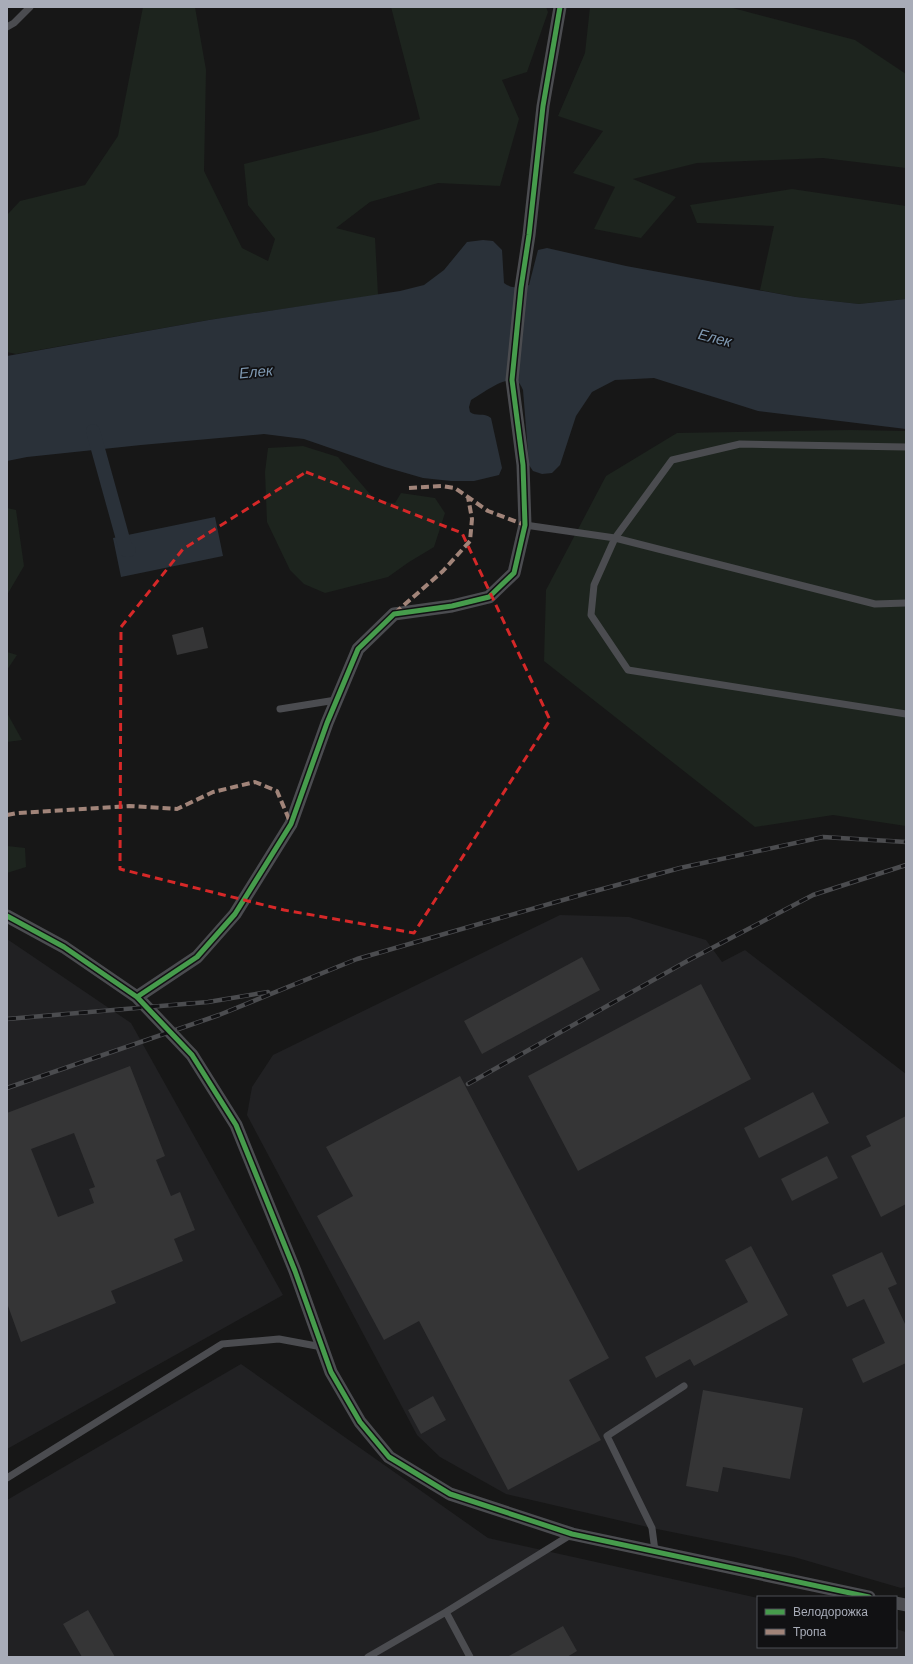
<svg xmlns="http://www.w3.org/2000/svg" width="913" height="1664" viewBox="0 0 913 1664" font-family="'Work Sans',sans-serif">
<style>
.built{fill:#212123}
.green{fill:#1d241e}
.water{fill:#2a3139}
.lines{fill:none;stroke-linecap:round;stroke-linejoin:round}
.canal{stroke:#2a3139;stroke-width:14}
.building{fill:#353536;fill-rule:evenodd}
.service{stroke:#4b4c50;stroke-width:7}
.minor{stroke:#4b4c50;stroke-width:13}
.rail-casing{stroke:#4b4c4f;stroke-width:4.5}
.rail{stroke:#111113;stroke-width:3;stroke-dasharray:9;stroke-linecap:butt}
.quiet{stroke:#a18479;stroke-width:4;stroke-dasharray:8 4;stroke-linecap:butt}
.cycleway-casing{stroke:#111113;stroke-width:8}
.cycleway{stroke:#469c4c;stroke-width:5}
.marked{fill:none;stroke:#d62828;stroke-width:3;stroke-dasharray:8 5;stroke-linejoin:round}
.labels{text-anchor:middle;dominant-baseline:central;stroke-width:3.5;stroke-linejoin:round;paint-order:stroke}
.water-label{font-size:15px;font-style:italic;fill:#7f99b2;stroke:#111113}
</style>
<rect width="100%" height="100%" fill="#171717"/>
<!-- built -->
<path class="built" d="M 560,915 L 629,917 L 706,940 L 722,962 L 745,950 L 906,1074 L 906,1587 L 901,1588 L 794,1557 L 652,1528 L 506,1494 L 440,1457 L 417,1435 L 247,1115 L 252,1087 L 273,1055 Z
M 7,939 L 131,1023 L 283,1295 L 7,1449 Z
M 241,1364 L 488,1538 L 758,1598 L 758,1647 L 896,1647 L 896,1629 L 906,1632 L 906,1657 L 7,1657 L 7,1500 Z"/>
<!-- green -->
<path class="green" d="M 143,7 L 195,7 L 206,70 L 204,171 L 242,248 L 268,261 L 275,239 L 248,205 L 244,164 L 374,132 L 420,119 L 391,7 L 546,7 L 548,12 L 527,72 L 502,80 L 519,119 L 500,186 L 438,183 L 370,202 L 336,228 L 375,238 L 378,295 L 209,320 L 16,354 L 7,352 L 7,215 L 20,201 L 85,185 L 118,136 Z
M 590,7 L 729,7 L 855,40 L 906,74 L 906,168 L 823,158 L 697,163 L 633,179 L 676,197 L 641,238 L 594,229 L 615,187 L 573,173 L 603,131 L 558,116 L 585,53 Z
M 792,189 L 906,206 L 906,299 L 859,304 L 796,297 L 760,290 L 774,226 L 697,223 L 690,205 Z
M 850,430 L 906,431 L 906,826 L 833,815 L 755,827 L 544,661 L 546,590 L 606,476 L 677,433 Z
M 303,446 L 338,457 L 377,502 L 395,503 L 401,493 L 435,498 L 445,513 L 434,547 L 409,562 L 388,577 L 325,593 L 304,584 L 290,570 L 267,522 L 265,472 L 268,448 Z
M 7,508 L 16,510 L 24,566 L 7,595 Z
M 7,652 L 17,655 L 7,670 Z
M 7,713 L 22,740 L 7,742 Z
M 7,846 L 25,848 L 26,867 L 7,873 Z"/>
<!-- water -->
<path class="water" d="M 483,240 L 493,241 L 502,250 L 504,283 C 512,289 520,288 529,285 L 538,250 L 547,248 L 626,266 L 796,297 L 859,304 L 906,299 L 906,429 L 758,411 L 654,378 L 615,380 L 592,392 L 576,416 L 560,465 L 552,473 L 542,474 L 533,471 L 529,465 L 523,390 C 522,388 520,383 518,382 C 506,374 482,394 471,400 L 469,407 L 470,412 C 476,417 484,412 491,418 L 502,468 L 499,475 L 474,481 L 451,481 L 423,478 L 385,467 L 304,439 L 264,434 L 141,445 L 27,457 L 7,461 L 7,356 L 209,320 L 400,291 L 424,285 L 444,270 L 467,242 Z
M 215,517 L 223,556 L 121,577 L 113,538 Z"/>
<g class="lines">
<!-- canal -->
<path class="canal" d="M 93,431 L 126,550 L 129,550"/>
</g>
<!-- building -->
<path class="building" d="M 203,627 L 208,648 L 177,655 L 172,635 Z
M 582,957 L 600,990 L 482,1054 L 464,1021 Z
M 701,984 L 751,1079 L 578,1171 L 528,1076 Z
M 130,1066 L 165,1156 L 156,1160 L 171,1196 L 180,1192 L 195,1230 L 174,1239 L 183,1261 L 111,1291 L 116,1303 L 21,1342 L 7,1303 L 7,1113 ZM 74,1133 L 95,1187 L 89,1189 L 94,1203 L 58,1217 L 31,1149 Z
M 460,1076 L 609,1358 L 569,1380 L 601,1440 L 508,1490 L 419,1321 L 384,1340 L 317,1216 L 353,1196 L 326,1147 Z
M 813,1092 L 829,1123 L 759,1158 L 744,1128 Z
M 906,1116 L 906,1204 L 881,1217 L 851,1156 L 871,1146 L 866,1136 Z
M 827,1156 L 838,1178 L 792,1201 L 781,1179 Z
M 751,1246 L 788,1315 L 694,1366 L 690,1359 L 656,1378 L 645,1357 L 748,1302 L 725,1260 Z
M 882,1252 L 897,1284 L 888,1288 L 906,1326 L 906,1363 L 863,1383 L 852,1359 L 885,1343 L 864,1299 L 847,1307 L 832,1275 Z
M 703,1390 L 803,1408 L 790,1479 L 723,1467 L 718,1492 L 686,1486 Z
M 433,1396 L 446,1420 L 421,1434 L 408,1410 Z
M 88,1610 L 115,1657 L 82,1657 L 63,1624 Z
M 563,1626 L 577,1651 L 567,1657 L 507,1657 Z"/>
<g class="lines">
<!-- service -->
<path class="service" d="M 7,27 L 14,23 L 30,7
M 906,447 L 740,444 L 672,460 L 615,538 L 594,585 L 591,615 L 628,670 L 906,714
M 525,525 L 615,538 L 875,604 L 906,603
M 280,709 L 336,700
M 7,1478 L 222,1344 L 279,1339 L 322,1347
M 655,1551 L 652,1528 L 607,1436 L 684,1386
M 368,1657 L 446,1612
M 470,1657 L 446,1612 L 572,1534"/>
<!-- minor -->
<path class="minor" d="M 7,916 L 64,947 L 137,997 L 192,1055 L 236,1125 L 295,1271 L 331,1372 L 360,1422 L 389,1457 L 450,1494 L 572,1534 L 869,1597
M 137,997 L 197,957 L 235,914 L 291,824 L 327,723 L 358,649 L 394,614 L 452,606 L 489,597 L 514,573 L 525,525 L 523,465 L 512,380 L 521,288 L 529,235 L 543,106 L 560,7
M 896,1603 L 906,1605"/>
<defs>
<path id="rail" d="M 7,1019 L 208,1002 L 268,992
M 468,1084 L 689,960 L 813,895 L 906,865
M 7,1088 L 219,1015 L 357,959 L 584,894 L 680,868 L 823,837 L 906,842"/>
</defs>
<!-- rail casing -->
<use href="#rail" class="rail-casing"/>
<!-- rail -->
<use href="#rail" class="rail"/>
<!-- quiet -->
<path class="quiet" d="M 409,488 L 442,486 L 455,488 L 488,511 L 525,525
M 395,613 L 443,571 L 470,541 L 472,519 L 468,497
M 7,815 L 17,813 L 129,806 L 177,809 L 213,792 L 255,782 L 277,791 L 291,824"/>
<defs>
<path id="cycleway" d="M 7,916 L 64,947 L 137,997 L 192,1055 L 236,1125 L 295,1271 L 331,1372 L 360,1422 L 389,1457 L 450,1494 L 572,1534 L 869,1597
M 137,997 L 197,957 L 235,914 L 291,824 L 327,723 L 358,649 L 394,614 L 452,606 L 489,597 L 514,573 L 525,525 L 523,465 L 512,380 L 521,288 L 529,235 L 543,106 L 560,7"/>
</defs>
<!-- cycleway casing -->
<use href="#cycleway" class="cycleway-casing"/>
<!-- cycleway -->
<use href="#cycleway" class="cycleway"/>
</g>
<!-- marked area -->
<path class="marked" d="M 306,472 L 462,533 L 550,720 L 414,933 L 284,910 L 120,869 L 121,627 L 183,549 Z"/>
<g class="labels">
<!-- water labels -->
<g class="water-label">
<text transform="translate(715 338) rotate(14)">Елек</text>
<text transform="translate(256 372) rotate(-5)">Елек</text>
</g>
</g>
<!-- border -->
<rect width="913" height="1664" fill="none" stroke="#a8acb8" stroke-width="16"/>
<!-- legend -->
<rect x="757" y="1596" width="140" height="52" fill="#111113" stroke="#4d4f55"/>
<rect x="765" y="1609" width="20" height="6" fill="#469c4c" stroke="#4d4f55"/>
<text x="793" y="1616" font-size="12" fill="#a8acb8">Велодорожка</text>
<rect x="765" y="1629" width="20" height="6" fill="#a18479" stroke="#4d4f55"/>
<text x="793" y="1636" font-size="12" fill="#a8acb8">Тропа</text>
</svg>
